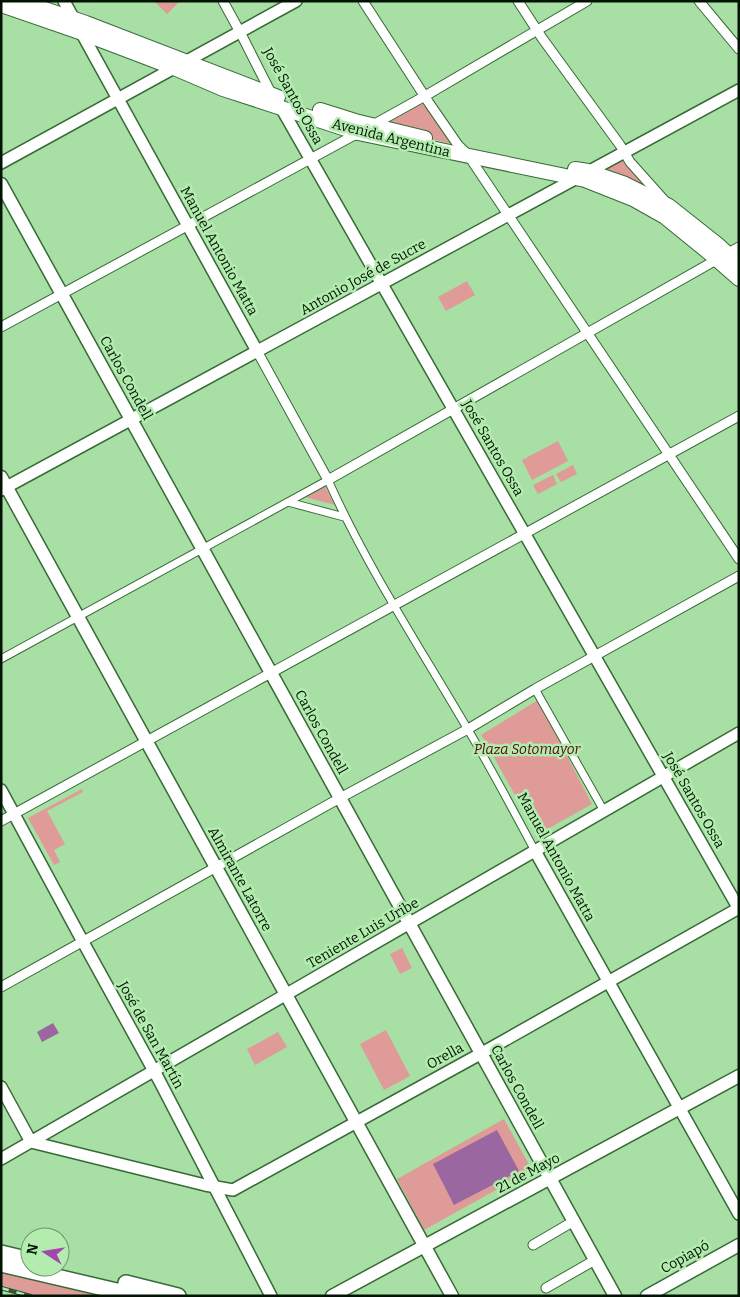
<svg xmlns="http://www.w3.org/2000/svg" width="740" height="1297" viewBox="0 0 740 1297" font-family="Bitter,serif">
<style>
.green{fill:#df9b97}
.water{fill:#9a67a0}
.lines{fill:none;stroke-linecap:round;stroke-linejoin:round}
.pedestrian-casing{stroke:#376a36;stroke-width:9}
.minor-casing{stroke:#376a36;stroke-width:11}
.tertiary-casing{stroke:#376a36;stroke-width:14}
.secondary-casing{stroke:#376a36;stroke-width:15}
.primary-casing{stroke:#376a36;stroke-width:16}
.trunk-casing{stroke:#376a36;stroke-width:18}
.pedestrian{stroke:#fff;stroke-width:7}
.minor{stroke:#fff;stroke-width:9}
.tertiary{stroke:#fff;stroke-width:11}
.secondary{stroke:#fff;stroke-width:12}
.primary{stroke:#fff;stroke-width:14}
.trunk{stroke:#fff;stroke-width:15}
.rail-casing{stroke:#345234;stroke-width:4.5}
.rail{stroke:#b4ecb0;stroke-width:2.5;stroke-dasharray:8;stroke-linecap:butt}
.labels{text-anchor:middle;dominant-baseline:central;stroke-width:5;stroke-linejoin:round;paint-order:stroke}
.street-label{font-size:14px;fill:#011302;stroke:#b4ecb0}
.park-label{font-size:14px;font-style:italic;fill:#54080f;stroke:#b4ecb0}
</style>
<rect width="100%" height="100%" fill="#a7dfa4"/>
<!-- green -->
<path class="green" d="M 154,1 L 180,1 L 167,14 Z
M 425,96 L 458,145 L 381,128 L 379,122 Z
M 620,158 L 649,189 L 598,172 Z
M 467,281 L 475,295 L 446,311 L 438,297 Z
M 558,441 L 568,461 L 532,480 L 522,460 Z
M 573,465 L 577,474 L 561,482 L 556,474 Z
M 553,475 L 557,484 L 538,494 L 533,485 Z
M 325,486 L 335,505 L 305,497 Z
M 538,700 L 592,804 L 537,835 L 490,750 L 484,742 L 485,741 L 481,735 Z
M 82,789 L 83,792 L 47,811 L 65,844 L 54,850 L 60,862 L 54,865 L 28,818 Z
M 402,948 L 412,968 L 400,974 L 390,954 Z
M 386,1030 L 410,1076 L 384,1090 L 360,1044 Z
M 278,1032 L 287,1047 L 255,1065 L 247,1049 Z
M 504,1119 L 532,1170 L 424,1230 L 397,1179 Z
M 1,1258 L 173,1296 L 35,1296 L 1,1285 Z"/>
<!-- water -->
<path class="water" d="M 53,1023 L 59,1033 L 42,1042 L 37,1032 Z
M 497,1130 L 519,1171 L 454,1205 L 433,1164 Z"/>
<g class="lines">
<defs>
<path id="pedestrian" d="M 288,502 L 344,517
M 1,659 L 328,480 C 367,567 419,646 467,728 C 491,768 513,810 535,851
M 535,689 L 604,811"/>
<path id="minor" d="M 223,1 L 240,32 L 272,95
M 363,1 L 429,103 L 458,145 L 468,155 L 739,559
M 518,1 L 542,38 L 620,145 L 630,162 L 664,200
M 699,1 L 739,49
M 371,126 L 425,96 L 587,1
M 1,327 L 360,132
M 257,351 L 328,480 L 739,247
M 1,821 L 739,416
M 1,987 L 340,798 L 468,729 L 535,689 L 739,576
M 533,1245 L 574,1221
M 546,1288 L 595,1260"/>
<path id="tertiary" d="M 64,1 L 257,351
M 279,104 L 739,909
M 1,163 L 296,1
M 1,490 L 739,90
M 1,790 L 83,942 L 159,1080 L 271,1296
M 535,851 L 739,1214
M 1,1087 L 31,1142 L 205,1185 L 233,1190 L 482,1053 L 739,908
M 1,1159 L 739,733"/>
<path id="secondary" d="M 1,184 L 615,1296
M 1,477 L 452,1296
M 332,1296 L 739,1076
M 647,1296 L 739,1245"/>
<path id="primary" d="M 21,1 L 86,23 L 278,97
M 1,5 L 82,33 L 174,68 L 223,89 L 358,133 L 585,180 L 633,199 L 665,217 L 708,252 L 739,279
M 320,110 L 355,121 L 425,138
M 575,169 L 588,171 L 623,183 L 669,206 L 717,244 L 739,264"/>
<path id="trunk" d="M 1,1253 L 30,1260
M 1,1264 L 138,1296
M 126,1283 L 178,1296"/>
</defs>
<!-- pedestrian casing -->
<use href="#pedestrian" class="pedestrian-casing"/>
<!-- minor casing -->
<use href="#minor" class="minor-casing"/>
<!-- tertiary casing -->
<use href="#tertiary" class="tertiary-casing"/>
<!-- secondary casing -->
<use href="#secondary" class="secondary-casing"/>
<!-- primary casing -->
<use href="#primary" class="primary-casing"/>
<!-- trunk casing -->
<use href="#trunk" class="trunk-casing"/>
<!-- pedestrian -->
<use href="#pedestrian" class="pedestrian"/>
<!-- minor -->
<use href="#minor" class="minor"/>
<!-- tertiary -->
<use href="#tertiary" class="tertiary"/>
<!-- secondary -->
<use href="#secondary" class="secondary"/>
<!-- primary -->
<use href="#primary" class="primary"/>
<!-- trunk -->
<use href="#trunk" class="trunk"/>
<defs>
<path id="rail" d="M 1,1288 L 30,1296"/>
</defs>
<!-- rail casing -->
<use href="#rail" class="rail-casing"/>
<!-- rail -->
<use href="#rail" class="rail"/>
</g>
<g class="labels">
<!-- street labels -->
<g class="street-label">
<text transform="translate(293 96) rotate(61)">José Santos Ossa</text>
<text transform="translate(391 138) rotate(14)">Avenida Argentina</text>
<text transform="translate(219 251) rotate(61)">Manuel Antonio Matta</text>
<text transform="translate(363 277) rotate(-29)">Antonio José de Sucre</text>
<text transform="translate(126 378) rotate(61)">Carlos Condell</text>
<text transform="translate(493 448) rotate(60)">José Santos Ossa</text>
<text transform="translate(321 732) rotate(61)">Carlos Condell</text>
<text transform="translate(694 800) rotate(60)">José Santos Ossa</text>
<text transform="translate(556 857) rotate(61)">Manuel Antonio Matta</text>
<text transform="translate(240 879) rotate(61)">Almirante Latorre</text>
<text transform="translate(363 933) rotate(-30)">Teniente Luis Uribe</text>
<text transform="translate(151 1035) rotate(61)">José de San Martín</text>
<text transform="translate(445 1056) rotate(-29)">Orella</text>
<text transform="translate(517 1087) rotate(61)">Carlos Condell</text>
<text transform="translate(528 1173) rotate(-28)">21 de Mayo</text>
<text transform="translate(685 1257) rotate(-29)">Copiapó</text>
</g>
<!-- park labels -->
<g class="park-label">
<text x="527" y="749">Plaza Sotomayor</text>
</g>
</g>
<!-- border -->
<rect width="740" height="1297" fill="none" stroke="#011302" stroke-width="5"/>
<!-- north arrow -->
<g transform="translate(45 1252) rotate(282)"><circle r="24" fill="#b4ecb0" stroke="#6c956a"/>
<path d="M0-4L9 19L0 12L-9 19Z" fill="#a446af"/>
<text y="-8" font-size="14" font-weight="bold" text-anchor="middle" fill="#011302">N</text>
</g>
</svg>
